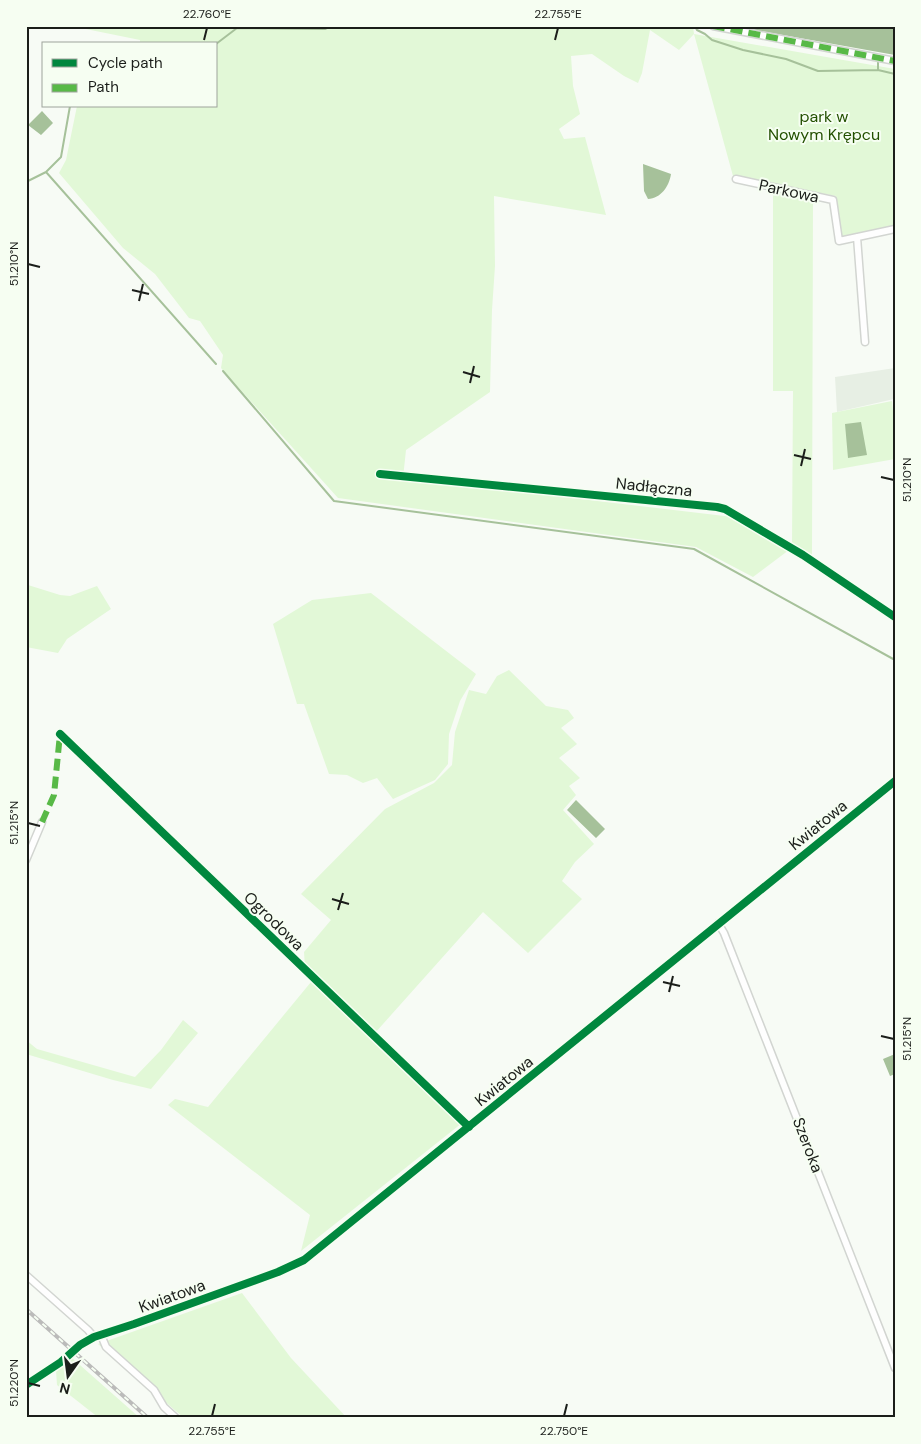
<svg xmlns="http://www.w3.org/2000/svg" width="921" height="1444" viewBox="0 0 921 1444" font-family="'DM Sans',sans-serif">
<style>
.built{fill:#e7efe4}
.green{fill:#e2f8d7}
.water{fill:#a6c19a}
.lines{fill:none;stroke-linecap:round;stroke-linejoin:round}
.stream{stroke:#a6c19a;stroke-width:2}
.minor-casing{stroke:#d2d5d1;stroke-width:9}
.minor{stroke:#fefefe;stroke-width:6}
.rail-casing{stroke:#bbbbba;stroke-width:4}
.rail{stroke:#f6fef2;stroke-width:2;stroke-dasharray:5.5;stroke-linecap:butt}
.quiet{stroke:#58b947;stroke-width:6;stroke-dasharray:12 6;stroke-linecap:butt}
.cycleway-casing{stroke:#f6fef2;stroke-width:11}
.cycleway{stroke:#00873e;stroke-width:8}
.ticks{fill:none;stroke:#1b1e1a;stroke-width:2}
.labels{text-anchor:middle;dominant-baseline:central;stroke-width:4;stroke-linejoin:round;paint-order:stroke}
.park-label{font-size:16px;fill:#235000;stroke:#f6fef2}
.street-label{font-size:16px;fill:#1b1e1a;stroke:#f6fef2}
.neatline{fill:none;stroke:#1b1e1a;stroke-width:2}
.ticks-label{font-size:12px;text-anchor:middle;fill:#1b1e1a}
</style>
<rect width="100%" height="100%" fill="#f7fbf5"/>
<!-- built -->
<path class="built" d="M 895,368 L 895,408 L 894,399 L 837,412 L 835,377 Z"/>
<!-- green -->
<path class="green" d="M 71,26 L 693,26 L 694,34 L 895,69 L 895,226 L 841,237 L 836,196 L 733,176 L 694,34 L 679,50 L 650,30 L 642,73 L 638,83 L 624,76 L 592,54 L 571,56 L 573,86 L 580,114 L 559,129 L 564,139 L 585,137 L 606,215 L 494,196 L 495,266 L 492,310 L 490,392 L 406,450 L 403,478 L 733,517 L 789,550 L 753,577 L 696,547 L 338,498 L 221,368 L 223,355 L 200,321 L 189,318 L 155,274 L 123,248 L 59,173 L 66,160 L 77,106 L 216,106 L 216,44 L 140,44 L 140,40 Z
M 773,192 L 813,200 L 812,556 L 792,544 L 793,391 L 773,391 Z
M 892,401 L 895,431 L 895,459 L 833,470 L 832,413 Z
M 28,585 L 60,595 L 70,596 L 97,586 L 111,609 L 67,639 L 58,653 L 26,647 Z
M 371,593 L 476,674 L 460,701 L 449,734 L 448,764 L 435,780 L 393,799 L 377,778 L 363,783 L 347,775 L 329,774 L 304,704 L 297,704 L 273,624 L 312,600 Z
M 509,670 L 546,706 L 568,710 L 574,718 L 561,728 L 577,744 L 559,758 L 580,778 L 569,786 L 576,795 L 563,810 L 594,844 L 575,862 L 562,881 L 582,899 L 528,953 L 483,912 L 375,1033 L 305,967 L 304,952 L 331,920 L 301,894 L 385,809 L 434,783 L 452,765 L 455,732 L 469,690 L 486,694 L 497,676 Z
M 311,982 L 434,1099 L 462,1123 L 301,1251 L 310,1215 L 168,1105 L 175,1099 L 208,1107 Z
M 183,1020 L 198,1033 L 151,1089 L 113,1080 L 26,1054 L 26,1040 L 37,1049 L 135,1077 L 161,1050 Z
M 242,1293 L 291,1358 L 347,1418 L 184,1418 L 98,1344 Z
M 72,1358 L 140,1418 L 99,1418 L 57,1385 L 56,1370 Z"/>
<!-- water -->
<path class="water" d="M 740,26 L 895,26 L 895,55 L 760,31 Z
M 42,111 L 53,123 L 41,135 L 28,125 Z
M 643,164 L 671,174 C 669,187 661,198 648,199 L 644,191 Z
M 861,422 L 867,455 L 848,458 L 845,424 Z
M 576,800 L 605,829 L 596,838 L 567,810 Z
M 895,1054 L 895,1074 L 890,1076 L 883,1059 Z"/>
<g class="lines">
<!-- stream -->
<path class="stream" d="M 695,26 L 697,30 L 705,34 L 712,40 L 743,50 L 786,59 L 818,71 L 878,70 L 895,74
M 216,44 L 237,28 L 325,29 L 331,26
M 878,61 L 878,70
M 46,172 L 216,364
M 26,182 L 46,172 L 61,157 L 70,106
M 223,371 L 334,501 L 694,549 L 895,660"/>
<defs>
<path id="minor" d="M 713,26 L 895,61
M 736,179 L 833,200 L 839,241 L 895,229
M 857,237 L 865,342
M 380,474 L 717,507 L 725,509 L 803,555 L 895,617
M 60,734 L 469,1127
M 26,860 L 42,822
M 718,923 L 724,933 L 895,1368
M 26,1275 L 88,1330 L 94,1337
M 101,1335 L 106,1347 L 154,1390 L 164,1407 L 176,1418
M 26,1385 L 61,1362 L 80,1345 L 94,1337 L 134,1324 L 278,1272 L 304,1260 L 895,781"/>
</defs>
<!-- minor casing -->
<use href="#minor" class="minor-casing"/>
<!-- minor -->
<use href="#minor" class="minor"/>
<defs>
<path id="rail" d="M 26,1309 L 148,1418"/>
</defs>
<!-- rail casing -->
<use href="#rail" class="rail-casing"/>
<!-- rail -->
<use href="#rail" class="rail"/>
<!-- quiet -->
<path class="quiet" d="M 713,26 L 895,61
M 42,822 L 54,795 L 60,734"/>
<defs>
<path id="cycleway" d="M 380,474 L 717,507 L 725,509 L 803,555 L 895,617
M 60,734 L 469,1127
M 26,1385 L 61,1362 L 80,1345 L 94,1337 L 134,1324 L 278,1272 L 304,1260 L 895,781"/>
</defs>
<!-- cycleway casing -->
<use href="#cycleway" class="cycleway-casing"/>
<!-- cycleway -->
<use href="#cycleway" class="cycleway"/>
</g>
<!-- ticks -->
<path class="ticks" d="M 204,40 L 207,28M 555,40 L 558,28M 28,264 L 40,267M 132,290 L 149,294M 139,301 L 143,284M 463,372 L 480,377M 470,383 L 474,366M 794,455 L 811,459M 801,466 L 805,449M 881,477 L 894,480M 28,823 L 40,826M 332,899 L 349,904M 338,910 L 343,893M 663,982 L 680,986M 669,992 L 673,976M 881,1036 L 894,1039M 28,1383 L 40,1386M 212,1416 L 215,1404M 564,1416 L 567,1404"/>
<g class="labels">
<!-- park labels -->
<g class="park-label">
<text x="824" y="116">park w<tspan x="824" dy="18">Nowym Krępcu</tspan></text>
</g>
<!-- street labels -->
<g class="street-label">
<text transform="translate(789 191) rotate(12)">Parkowa</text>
<text transform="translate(654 487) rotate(6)">Nadłączna</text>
<text transform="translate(818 825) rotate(-39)">Kwiatowa</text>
<text transform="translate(274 921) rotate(44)">Ogrodowa</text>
<text transform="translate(504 1081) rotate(-39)">Kwiatowa</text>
<text transform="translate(808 1145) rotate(69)">Szeroka</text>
<text transform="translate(172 1296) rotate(-20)">Kwiatowa</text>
</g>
</g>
<!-- border -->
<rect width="921" height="1444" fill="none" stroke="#f6fef2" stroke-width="55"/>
<!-- legend -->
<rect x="42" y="42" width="175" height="65" fill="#f6fef2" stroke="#9ea49c"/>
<rect x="52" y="59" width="25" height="8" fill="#00873e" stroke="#9ea49c"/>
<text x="88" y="68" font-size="15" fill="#1b1e1a">Cycle path</text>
<rect x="52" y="84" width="25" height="8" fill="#58b947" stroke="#9ea49c"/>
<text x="88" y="92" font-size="15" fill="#1b1e1a">Path</text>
<!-- north arrow -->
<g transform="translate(68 1376) rotate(194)" stroke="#f6fef2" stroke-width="4" paint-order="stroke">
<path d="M0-4L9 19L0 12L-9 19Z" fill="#1b1e1a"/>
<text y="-8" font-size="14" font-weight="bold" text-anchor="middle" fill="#1b1e1a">N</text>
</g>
<rect x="28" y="28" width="866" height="1388" class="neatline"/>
<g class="ticks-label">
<text x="207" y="18">22.760°E</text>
<text x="558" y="18">22.755°E</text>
<text transform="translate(14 264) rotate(-90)" y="4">51.210°N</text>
<text transform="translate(907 480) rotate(-90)" y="4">51.210°N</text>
<text transform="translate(14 823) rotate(-90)" y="4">51.215°N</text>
<text transform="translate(907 1039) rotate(-90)" y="4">51.215°N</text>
<text transform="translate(14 1383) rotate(-90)" y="4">51.220°N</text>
<text x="212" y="1435">22.755°E</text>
<text x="564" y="1435">22.750°E</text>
</g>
</svg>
